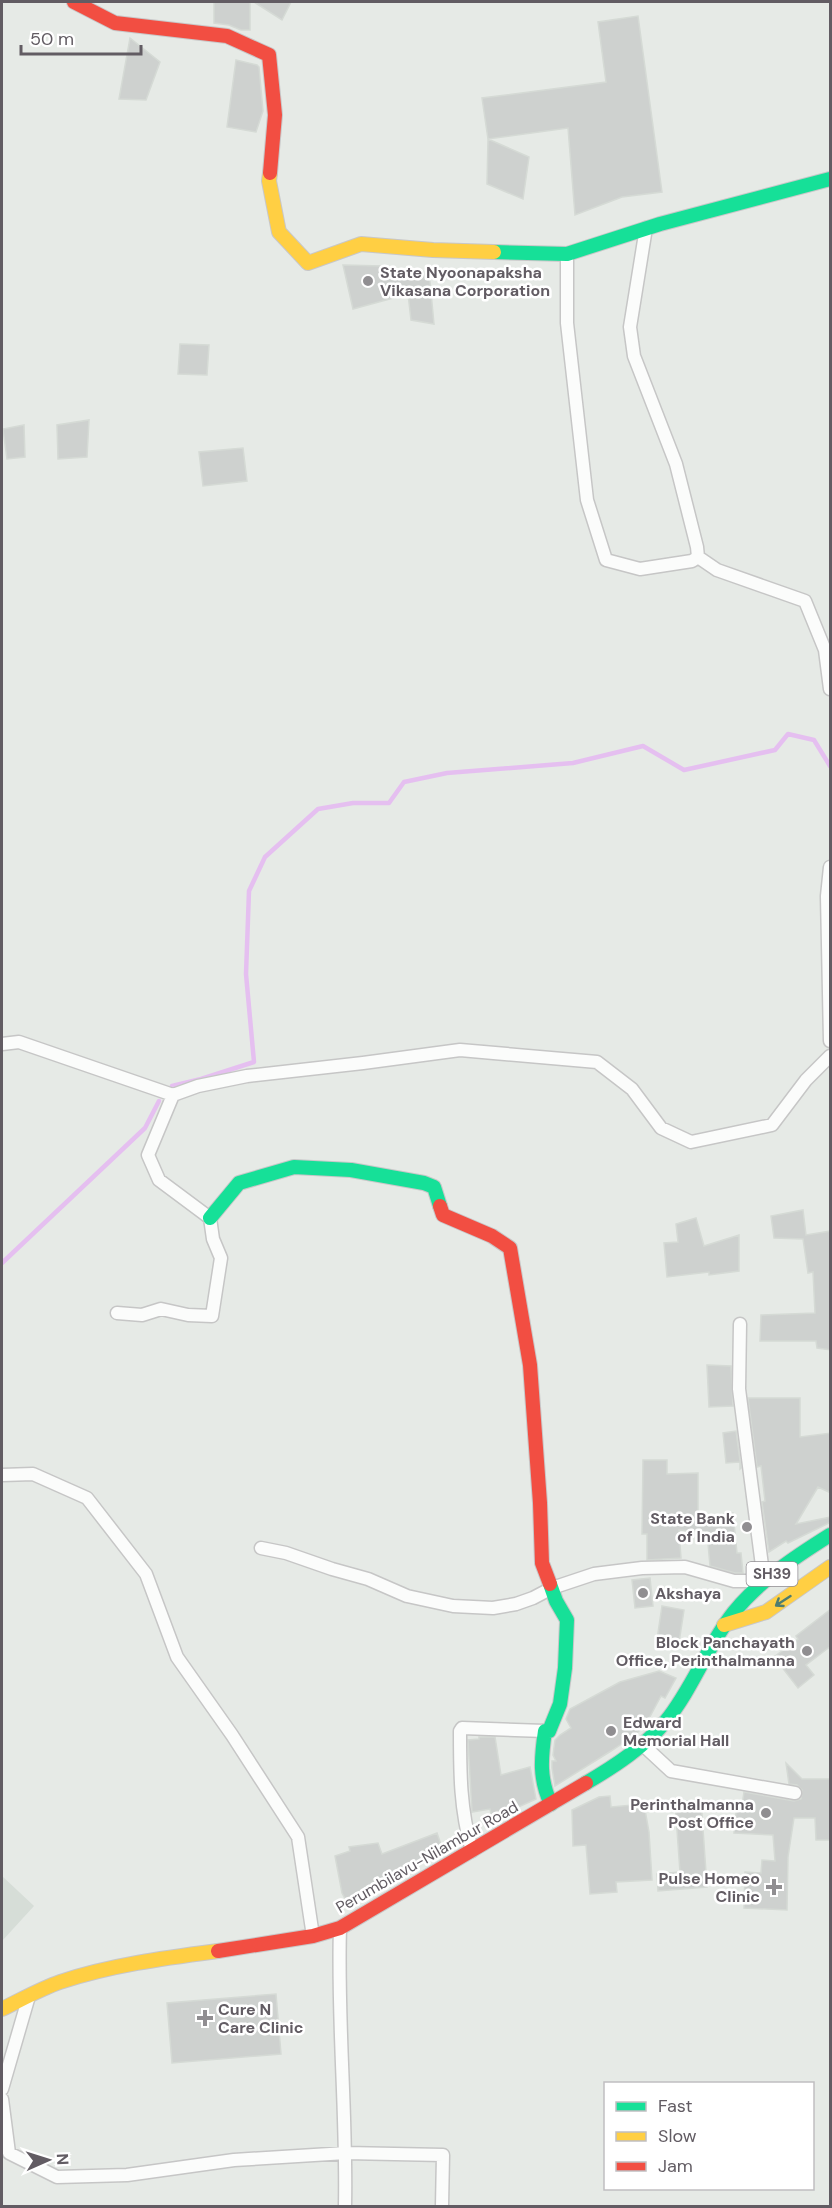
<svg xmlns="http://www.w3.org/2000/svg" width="832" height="2208" viewBox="0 0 832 2208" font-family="'DM Sans',sans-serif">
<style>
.education{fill:#d6ddd7}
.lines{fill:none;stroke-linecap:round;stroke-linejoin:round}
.stream{stroke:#e5bff0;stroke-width:4.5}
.building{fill:#ced1cf;stroke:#d5dad5;stroke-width:1.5}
.street-casing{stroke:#c6c6c6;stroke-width:15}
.fast-casing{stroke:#c8c7c8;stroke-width:16}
.slow-casing{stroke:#c8c7c8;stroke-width:16}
.jam-casing{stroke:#c8c7c8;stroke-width:16}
.street{stroke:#fbfcfb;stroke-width:12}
.fast{stroke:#16e098;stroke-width:14}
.slow{stroke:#ffcf43;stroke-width:14}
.jam{stroke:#f24e42;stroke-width:14}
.oneway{stroke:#4f7d70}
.poi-dot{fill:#908e91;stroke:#fff;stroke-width:2}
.labels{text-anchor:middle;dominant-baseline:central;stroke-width:5;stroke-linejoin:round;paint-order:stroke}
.shield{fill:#fff;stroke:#918d92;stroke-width:1.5}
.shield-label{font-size:15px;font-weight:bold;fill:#625c63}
.poi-label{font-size:16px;font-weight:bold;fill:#625c63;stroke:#fff;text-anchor:start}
.street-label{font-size:16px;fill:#625c63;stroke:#fff}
</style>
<rect width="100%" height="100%" fill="#e6eae6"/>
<!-- education -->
<path class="education" d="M 2,1876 L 34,1906 L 2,1941 Z"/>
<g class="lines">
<!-- stream -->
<path class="stream" d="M 172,1086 L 201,1079 L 254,1062 L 246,974 L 249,891 L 265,857 L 318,809 L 353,803 L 389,803 L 404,782 L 447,773 L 573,763 L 643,746 L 684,770 L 775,750 L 788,734 L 814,740 L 830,766
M 2,1263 L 145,1128 L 159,1101"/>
</g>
<!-- building -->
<path class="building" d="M 214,2 L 250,2 L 250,30 L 241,30 L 229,25 L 214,23 Z
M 254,2 L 291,2 L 282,20 Z
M 638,16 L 662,192 L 622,197 L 575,215 L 568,128 L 488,139 L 482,98 L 606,82 L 598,22 Z
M 130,38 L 160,62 L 146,100 L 119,99 Z
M 236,60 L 257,65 L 259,67 L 263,111 L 256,132 L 227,127 Z
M 488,139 L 529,157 L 523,199 L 487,184 Z
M 343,265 L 383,266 L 387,275 L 429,271 L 434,324 L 411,320 L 408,294 L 353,309 Z
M 180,344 L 209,345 L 207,375 L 178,374 Z
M 89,420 L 87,457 L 58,459 L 57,425 Z
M 24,425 L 25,457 L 7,459 L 3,429 Z
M 243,448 L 247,481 L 203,486 L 199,452 Z
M 803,1210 L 806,1235 L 831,1231 L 831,1350 L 817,1348 L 816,1341 L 760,1341 L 761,1315 L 815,1313 L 813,1272 L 808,1273 L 803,1239 L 774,1238 L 771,1216 Z
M 696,1218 L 704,1246 L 739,1235 L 739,1271 L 709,1275 L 709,1272 L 667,1277 L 664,1243 L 678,1242 L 676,1224 Z
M 707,1365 L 731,1366 L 733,1406 L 709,1407 Z
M 748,1398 L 800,1398 L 800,1437 L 831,1433 L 831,1493 L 818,1487 L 796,1524 L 831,1517 L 831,1522 L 788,1543 L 786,1541 L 769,1552 L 762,1502 L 765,1501 L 761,1466 L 757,1467 Z
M 736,1431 L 741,1468 L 740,1469 L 740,1462 L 726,1463 L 723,1433 Z
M 643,1460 L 667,1460 L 667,1474 L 698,1473 L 698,1517 L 733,1513 L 737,1553 L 741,1553 L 743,1573 L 735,1573 L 710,1566 L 707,1532 L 679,1530 L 681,1558 L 647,1560 L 647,1534 L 642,1534 Z
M 650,1578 L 653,1606 L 635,1608 L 632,1580 Z
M 662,1606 L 684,1610 L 678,1649 L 656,1646 Z
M 831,1609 L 831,1646 L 806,1665 L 814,1675 L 798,1688 L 774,1657 L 798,1639 L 796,1636 Z
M 659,1671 L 676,1678 L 665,1698 L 661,1696 L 646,1724 L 635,1735 L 611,1751 L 555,1786 L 552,1768 L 552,1761 L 556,1761 L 553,1755 L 555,1740 L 560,1735 L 571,1728 L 566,1719 L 570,1709 L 620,1682 Z
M 479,1737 L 495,1737 L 501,1775 L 530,1767 L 536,1799 L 492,1819 L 490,1809 L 472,1812 L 468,1740 L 479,1739 Z
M 786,1763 L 802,1779 L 831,1779 L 831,1840 L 816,1840 L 815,1818 L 794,1818 L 788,1857 L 787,1910 L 744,1908 L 745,1872 L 761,1873 L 762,1860 L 775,1861 L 773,1835 L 734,1833 L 737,1804 L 742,1805 L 744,1792 L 794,1801 L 801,1799 L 802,1790 L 797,1785 L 789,1784 Z
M 610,1796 L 611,1807 L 644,1804 L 649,1832 L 652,1880 L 616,1882 L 617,1892 L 590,1894 L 586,1845 L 573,1846 L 572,1810 L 599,1797 Z
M 701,1800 L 707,1887 L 658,1891 L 657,1874 L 680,1872 L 675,1802 Z
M 437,1833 L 444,1853 L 387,1876 L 389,1883 L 365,1890 L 367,1896 L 347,1902 L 342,1893 L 335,1856 L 350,1851 L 349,1847 L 378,1843 L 382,1854 Z
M 276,1994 L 281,2054 L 172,2063 L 167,2003 Z"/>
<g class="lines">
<defs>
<path id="street" d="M 567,254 L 567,323 L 587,500 L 606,560 L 640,569 L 692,561 L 698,557 L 697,547 L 676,464 L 634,356 L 630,327 L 646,228
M 698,557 L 717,570 L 805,601 L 825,650 L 830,689
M 830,867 L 827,896 L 830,1041
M 2,1044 L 19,1042 L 173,1095 L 198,1086 L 247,1076 L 363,1063 L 460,1050 L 597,1062 L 632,1089 L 661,1128 L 691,1142 L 772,1125 L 806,1080 L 830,1056
M 117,1313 L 142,1315 L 161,1309 L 188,1315 L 212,1316 L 221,1258 L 213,1239 L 210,1218 L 159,1180 L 148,1155 L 173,1095
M 2,1475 L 33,1474 L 87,1498 L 146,1574 L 177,1657 L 232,1735 L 298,1837 L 313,1936
M 261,1548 L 286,1553 L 332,1569 L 368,1579 L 407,1596 L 453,1606 L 493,1608 L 516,1604 L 533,1598 L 552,1588 L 594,1574 L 642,1568 L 685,1567 L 734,1581 L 764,1581 L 739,1389 L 740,1324
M 643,1745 L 671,1771 L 795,1793
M 472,1851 C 460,1809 460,1773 460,1731 L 462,1728 L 545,1731
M 340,1928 C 337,2021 347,2114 345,2206
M 2,2089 L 29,1996
M 2,2099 L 9,2153 L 57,2177 L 127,2175 L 234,2160 L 346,2153 L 443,2155 L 442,2206"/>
<path id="fast" d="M 494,252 L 567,254 L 660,224 L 830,179
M 210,1218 L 239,1183 L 294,1167 L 351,1170 L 424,1183 L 434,1187 L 440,1206
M 550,1584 L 556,1601 L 567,1620 L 565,1668 L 560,1704 L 549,1731 L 545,1731 C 541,1758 539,1779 551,1804
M 586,1783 C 615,1766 644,1747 666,1721 C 693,1688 707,1646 734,1612 C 760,1580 795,1557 830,1535"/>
<path id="slow" d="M 270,173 L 269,181 L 279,232 L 308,263 L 361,244 L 433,250 L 494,252
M 724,1625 L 766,1612 L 830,1567
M 2,2009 C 21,2000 40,1989 60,1982 C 111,1965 165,1958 218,1951"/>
<path id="jam" d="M 74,2 L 115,23 L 227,36 L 269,55 L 275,115 L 270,173
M 440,1206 L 443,1215 L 492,1236 L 510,1248 L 530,1365 L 540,1503 L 542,1563 L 550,1584
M 218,1951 L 313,1936 L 340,1928 L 586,1783"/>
</defs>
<!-- street casing -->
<use href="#street" class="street-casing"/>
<!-- fast casing -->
<use href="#fast" class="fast-casing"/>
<!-- slow casing -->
<use href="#slow" class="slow-casing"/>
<!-- jam casing -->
<use href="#jam" class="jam-casing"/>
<!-- street -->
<use href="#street" class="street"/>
<!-- fast -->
<use href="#fast" class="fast"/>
<!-- slow -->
<use href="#slow" class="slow"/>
<!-- jam -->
<use href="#jam" class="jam"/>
</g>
<!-- one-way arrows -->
<defs><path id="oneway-shaft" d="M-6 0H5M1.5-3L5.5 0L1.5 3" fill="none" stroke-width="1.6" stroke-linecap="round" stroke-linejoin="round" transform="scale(1.5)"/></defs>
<use class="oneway" href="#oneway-shaft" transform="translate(783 1601) rotate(147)"/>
<!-- markers -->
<g class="poi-dot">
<circle cx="368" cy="281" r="6"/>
<circle cx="747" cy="1527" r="6"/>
<circle cx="643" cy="1593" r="6"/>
<circle cx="807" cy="1651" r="6"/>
<circle cx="611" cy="1731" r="6"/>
<circle cx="766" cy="1813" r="6"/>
<path d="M771 1878h6v6h6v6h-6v6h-6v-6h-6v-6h6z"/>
<path d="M202 2009h6v6h6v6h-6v6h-6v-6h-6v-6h6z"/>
</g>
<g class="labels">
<!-- shield labels -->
<rect class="shield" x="746.5" y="1562" width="51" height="24" rx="4.5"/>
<g class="shield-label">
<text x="772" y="1574">SH39</text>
</g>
<!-- poi labels -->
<g class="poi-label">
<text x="380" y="272">State Nyoonapaksha<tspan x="380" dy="18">Vikasana Corporation</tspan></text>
<text x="735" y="1518" text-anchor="end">State Bank<tspan x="735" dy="18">of India</tspan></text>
<text x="655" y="1593">Akshaya</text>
<text x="795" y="1642" text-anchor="end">Block Panchayath<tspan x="795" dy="18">Office, Perinthalmanna</tspan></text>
<text x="623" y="1722">Edward<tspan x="623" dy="18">Memorial Hall</tspan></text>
<text x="754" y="1804" text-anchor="end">Perinthalmanna<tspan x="754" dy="18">Post Office</tspan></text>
<text x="760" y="1878" text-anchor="end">Pulse Homeo<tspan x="760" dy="18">Clinic</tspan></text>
<text x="218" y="2009">Cure N<tspan x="218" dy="18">Care Clinic</tspan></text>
</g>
<!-- street labels -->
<g class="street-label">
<text transform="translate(427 1857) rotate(-30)">Perumbilavu-Nilambur Road</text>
</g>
</g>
<!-- border -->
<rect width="832" height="2208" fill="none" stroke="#625c63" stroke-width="6"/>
<!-- legend -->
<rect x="604" y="2082" width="210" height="108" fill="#ffffff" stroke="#c0bec1" stroke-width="1.5"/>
<rect x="616" y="2102" width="30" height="9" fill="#16e098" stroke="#c0bec1" stroke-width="1.5"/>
<text x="658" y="2112" font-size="18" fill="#625c63">Fast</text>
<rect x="616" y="2132" width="30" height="9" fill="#ffcf43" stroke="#c0bec1" stroke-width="1.5"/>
<text x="658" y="2142" font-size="18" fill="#625c63">Slow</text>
<rect x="616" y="2162" width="30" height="9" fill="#f24e42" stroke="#c0bec1" stroke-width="1.5"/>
<text x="658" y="2172" font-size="18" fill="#625c63">Jam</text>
<!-- north arrow -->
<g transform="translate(48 2160) rotate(87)" stroke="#ffffff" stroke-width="4.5" paint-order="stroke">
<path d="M0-4.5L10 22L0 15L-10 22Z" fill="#625c63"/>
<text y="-9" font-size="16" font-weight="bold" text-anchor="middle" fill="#625c63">N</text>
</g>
<!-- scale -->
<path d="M21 45v9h120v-9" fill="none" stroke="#625c63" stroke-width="3"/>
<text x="30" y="45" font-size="18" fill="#625c63" stroke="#ffffff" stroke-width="4.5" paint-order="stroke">50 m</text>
</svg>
